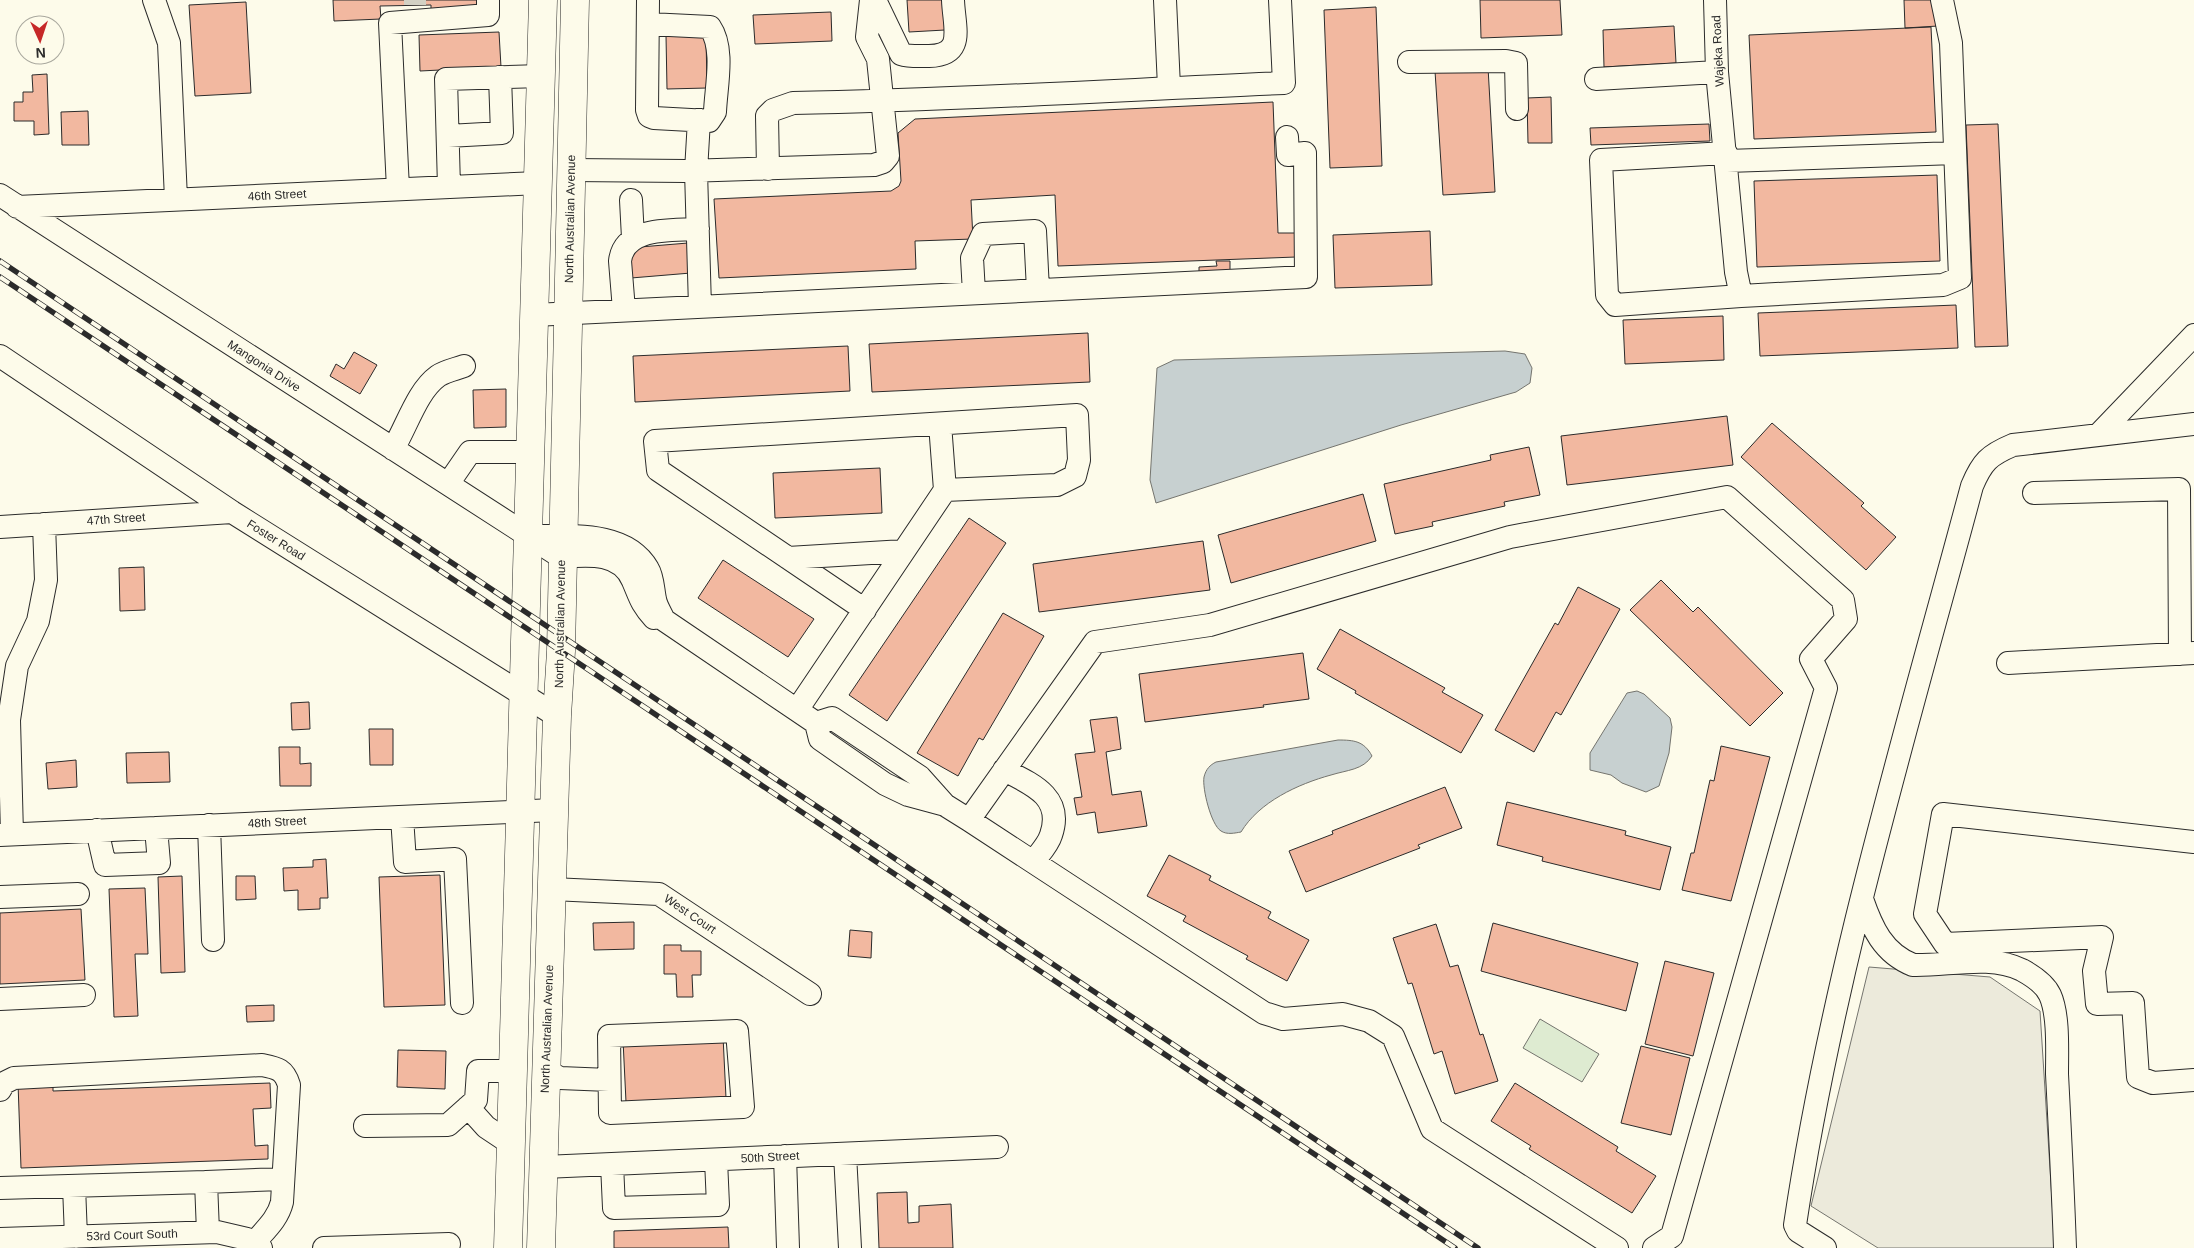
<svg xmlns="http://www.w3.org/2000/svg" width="2194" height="1248" viewBox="0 0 2194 1248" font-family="Helvetica,sans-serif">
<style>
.green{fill:#deebd1;stroke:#74746e}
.parking{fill:#eceadb;stroke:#74746e}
.water{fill:#c7d0d0;stroke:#74746e}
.building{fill:#f2b8a0;stroke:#2b2b2b}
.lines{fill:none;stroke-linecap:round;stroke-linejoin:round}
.minor-tunnel{stroke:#d3d1c4;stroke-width:22;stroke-dasharray:22 11;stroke-linecap:butt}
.minor-casing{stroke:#2b2b2b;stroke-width:24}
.major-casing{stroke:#2b2b2b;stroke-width:29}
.minor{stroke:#fdfbea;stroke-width:22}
.major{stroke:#fdfbea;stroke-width:28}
.rail-casing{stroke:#2b2b2b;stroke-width:5.5}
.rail{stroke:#fdfbea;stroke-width:4;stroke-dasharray:11;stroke-linecap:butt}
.labels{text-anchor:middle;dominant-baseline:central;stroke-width:4;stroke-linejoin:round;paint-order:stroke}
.street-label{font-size:12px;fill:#2b2b2b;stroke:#fdfbea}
</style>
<rect width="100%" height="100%" fill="#fdfbea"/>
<!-- green -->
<path class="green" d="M 1540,1019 L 1599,1054 L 1582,1082 L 1523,1048 Z"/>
<!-- parking -->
<path class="parking" d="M 1869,967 L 1990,977 L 2040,1011 L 2055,1248 L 1878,1248 L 1811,1206 Z"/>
<!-- water -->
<path class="water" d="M 1505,351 L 1525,354 L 1532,368 L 1530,383 L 1516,392 L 1401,425 L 1156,503 L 1150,480 L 1157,368 L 1174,360 Z
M 1637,691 L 1644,694 L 1670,718 L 1672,727 L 1669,753 L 1659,786 L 1646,792 L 1622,783 L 1611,775 L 1590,770 L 1590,753 L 1627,693 Z
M 1338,740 C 1354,740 1364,741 1372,756 C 1363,770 1347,770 1331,775 C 1298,784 1259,802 1241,832 C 1235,833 1227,835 1221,831 C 1211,825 1202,788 1204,777 C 1206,769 1210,765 1216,762 Z"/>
<!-- building -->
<path class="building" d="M 333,0 L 479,0 L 480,13 L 431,15 L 431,5 L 380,6 L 381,19 L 334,21 Z
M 907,0 L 948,0 L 945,30 L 909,32 Z
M 1480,0 L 1560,0 L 1562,35 L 1481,38 Z
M 1904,0 L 1936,0 L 1938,26 L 1905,28 Z
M 246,2 L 251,93 L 195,96 L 189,5 Z
M 1376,7 L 1382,166 L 1330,168 L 1324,10 Z
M 831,12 L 832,41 L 755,44 L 753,15 Z
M 1674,26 L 1676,63 L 1604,67 L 1603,30 Z
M 1931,27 L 1936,132 L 1754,139 L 1749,35 Z
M 499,32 L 501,67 L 420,71 L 419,35 Z
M 706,35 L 707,88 L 667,89 L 666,36 Z
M 1488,67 L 1495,192 L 1443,195 L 1435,71 Z
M 47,74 L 49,134 L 34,135 L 34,121 L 14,121 L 14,102 L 23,102 L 23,92 L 33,92 L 32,75 Z
M 1551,97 L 1552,143 L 1528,143 L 1527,98 Z
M 1273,102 L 1278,233 L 1295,233 L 1296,257 L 1058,266 L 1055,195 L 971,200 L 973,239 L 915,241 L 916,269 L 719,278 L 714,199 L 891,191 L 899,186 L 901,181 L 898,133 L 915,119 Z
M 88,111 L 89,145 L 62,145 L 61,112 Z
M 1709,124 L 1710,141 L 1591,145 L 1590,128 Z
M 1998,124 L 2008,346 L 1975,347 L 1966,125 Z
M 1937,175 L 1940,261 L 1757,267 L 1754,181 Z
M 1430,231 L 1432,285 L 1335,288 L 1333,235 Z
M 688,243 L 691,273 L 631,278 L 628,248 Z
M 1216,261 L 1230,261 L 1230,275 L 1199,276 L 1199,267 L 1217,266 Z
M 1956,305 L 1958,348 L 1760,356 L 1758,313 Z
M 1723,316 L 1724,360 L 1625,364 L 1623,320 Z
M 1088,333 L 1090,382 L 872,392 L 869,344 Z
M 848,346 L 850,391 L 635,402 L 633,356 Z
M 354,352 L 377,365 L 360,394 L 330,376 L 336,364 L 344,369 Z
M 506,389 L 506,427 L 474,428 L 473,390 Z
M 1727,416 L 1733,465 L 1567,485 L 1561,436 Z
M 1772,423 L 1864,503 L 1861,506 L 1896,537 L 1866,570 L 1741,457 Z
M 1529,447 L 1540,495 L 1504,502 L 1505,506 L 1432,522 L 1433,526 L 1395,534 L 1384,484 L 1491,460 L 1490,455 Z
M 880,468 L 882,513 L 775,518 L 773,473 Z
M 1363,494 L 1376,541 L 1231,583 L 1218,535 Z
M 969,518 L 1006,543 L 887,721 L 849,695 Z
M 1203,541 L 1210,590 L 1039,612 L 1033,564 Z
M 723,560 L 814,619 L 788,657 L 698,598 Z
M 144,567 L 145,610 L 120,611 L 119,568 Z
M 1661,580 L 1693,612 L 1698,607 L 1783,693 L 1750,726 L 1630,610 Z
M 1578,587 L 1620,609 L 1561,715 L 1556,712 L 1534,752 L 1495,730 L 1555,623 L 1558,625 Z
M 1003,613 L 1044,636 L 983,740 L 979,738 L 958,776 L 917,753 Z
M 1340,629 L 1445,688 L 1442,692 L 1483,715 L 1461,753 L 1355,693 L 1356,691 L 1317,669 Z
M 1303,653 L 1309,699 L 1263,705 L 1264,707 L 1145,722 L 1139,674 Z
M 309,702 L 310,729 L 292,730 L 291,703 Z
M 1117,717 L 1121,749 L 1106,752 L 1112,795 L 1141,791 L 1147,826 L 1098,833 L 1095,812 L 1077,815 L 1074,798 L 1082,797 L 1075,754 L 1095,752 L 1090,720 Z
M 369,729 L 393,729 L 393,765 L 370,765 Z
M 1721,746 L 1770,757 L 1731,901 L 1682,890 L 1691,853 L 1694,853 L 1710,780 L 1714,781 Z
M 279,747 L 300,747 L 300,764 L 311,763 L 311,786 L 280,786 Z
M 169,752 L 170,782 L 127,783 L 126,753 Z
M 76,760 L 77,787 L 48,789 L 46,763 Z
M 1445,787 L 1462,828 L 1418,845 L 1420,848 L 1306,892 L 1289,851 L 1333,834 L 1332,831 Z
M 1507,802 L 1626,831 L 1625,835 L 1671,847 L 1660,890 L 1542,861 L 1543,857 L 1497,845 Z
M 1169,855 L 1211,876 L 1209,880 L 1271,912 L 1268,918 L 1309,940 L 1287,981 L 1246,959 L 1248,956 L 1183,921 L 1186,916 L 1147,896 Z
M 326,859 L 328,898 L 320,898 L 320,909 L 298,910 L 298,890 L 284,891 L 283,868 L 313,867 L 313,860 Z
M 440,875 L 445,1005 L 384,1007 L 379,877 Z
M 182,876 L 185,972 L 161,973 L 158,877 Z
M 236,876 L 255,876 L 256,899 L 236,900 Z
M 145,888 L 148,954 L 135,954 L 138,1016 L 114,1017 L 109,889 Z
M 81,909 L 85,980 L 0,984 L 0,913 Z
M 634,922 L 634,949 L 594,950 L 593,923 Z
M 1493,923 L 1638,963 L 1626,1011 L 1481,971 Z
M 1436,924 L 1450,967 L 1458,965 L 1480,1035 L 1483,1034 L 1498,1081 L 1455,1094 L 1442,1051 L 1434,1054 L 1412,983 L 1408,984 L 1393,938 Z
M 850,930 L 872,932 L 871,958 L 848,956 Z
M 664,945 L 681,945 L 681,951 L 701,951 L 701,975 L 692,975 L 693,997 L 677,997 L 676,974 L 664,974 Z
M 1665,961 L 1714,973 L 1693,1056 L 1645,1044 Z
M 274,1005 L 274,1021 L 247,1022 L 246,1006 Z
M 723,1036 L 726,1098 L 626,1102 L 623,1040 Z
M 1641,1046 L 1690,1058 L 1671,1135 L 1621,1123 Z
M 398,1050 L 446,1051 L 445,1089 L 397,1087 Z
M 53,1082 L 53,1091 L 270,1083 L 271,1108 L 253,1109 L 255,1146 L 268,1145 L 268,1159 L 21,1168 L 18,1083 Z
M 1515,1083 L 1618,1147 L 1616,1151 L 1656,1176 L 1632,1213 L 1529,1149 L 1531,1146 L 1491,1121 Z
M 907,1192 L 908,1223 L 919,1222 L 919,1206 L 951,1204 L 953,1248 L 879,1248 L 877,1193 Z
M 728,1227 L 729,1248 L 614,1248 L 614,1231 Z"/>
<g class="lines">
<!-- minor-tunnel -->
<path class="minor-tunnel" d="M 415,0 L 415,5"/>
<defs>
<path id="minor" d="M 154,0 L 169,43 L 176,199
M 648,0 L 647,110 L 649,116 L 654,118 L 709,121 L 715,112 C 716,86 725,49 710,27 L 649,24
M 875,0 L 901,54 C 910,57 919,56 929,56 C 966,55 954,28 953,0
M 1165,0 L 1169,87
M 1715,0 L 1717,72 L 1736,272 L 1741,296 L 1943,285 L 1960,278 L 1951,43 L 1942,0
M 1409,62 L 1506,61 L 1516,63 L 1517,109
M 1596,79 L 1717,72
M 699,120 L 696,171 L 700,307
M 448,136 L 502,133 L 500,77
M 1726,153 L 1601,160 L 1607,295 L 1615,305 L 1741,296
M 1727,161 L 1955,153
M 768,169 L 767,116 L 773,110 L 793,103 C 957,100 1120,90 1284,83 L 1280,0
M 571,170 L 686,171 L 874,165 L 883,162 L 888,156 L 878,59 L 867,37 L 871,0
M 449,187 L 446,79 L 541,76
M 398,189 L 390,23 L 488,15 L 488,0
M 0,195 L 561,557 C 587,555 621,551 633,581 C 640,597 641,604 654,618
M 631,200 L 633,238
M 17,207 L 538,183
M 974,293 L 972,258 L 983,234 L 1035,231 L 1038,290
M 624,310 L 620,261 C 624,226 671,231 698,229
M 534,315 L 1306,277 L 1305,153 L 1288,155 L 1287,137
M 0,356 L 232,512 L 557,716
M 940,424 L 945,490
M 2100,433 L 2194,335
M 393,449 C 407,426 417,391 438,376 C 445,371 456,369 464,366
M 448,484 L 470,452 L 530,452
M 2034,493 L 2179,489 L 2180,654
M 0,527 L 232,512
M 528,536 C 567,537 625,529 648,569 C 653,577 653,590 655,599 C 656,606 661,613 664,620 L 816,723 L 820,739 L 885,784 L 908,795 L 945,805 L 969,820 L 1264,1013 L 1283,1019 L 1343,1014 L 1369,1021 L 1393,1036 L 1432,1129 L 1617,1248
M 788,558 L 904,551
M 2008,663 L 2194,653
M 797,710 L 945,490 L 1057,485 L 1075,476 L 1079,460 L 1077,415 L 655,441 L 658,470 L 865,610
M 816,723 L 832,718 L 920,777 L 945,805
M 1004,770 C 1032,784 1064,797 1051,835 C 1048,845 1039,854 1033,862
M 402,817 L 405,862 L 455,859 L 462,1003
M 969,820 L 1095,642 L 1210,625 L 1510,537 L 1727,497 L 1843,600 L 1846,619 L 1811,659 L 1826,688 L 1672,1236 L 1654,1248
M 209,825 L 213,940
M 97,830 L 105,865 L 159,863 L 156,828
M 12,834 L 9,720 L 17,666 L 38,621 L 46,580 L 44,524
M 0,835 L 554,810
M 2194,842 L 1943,814 L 1925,914 L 1945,944 L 2102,937 L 2094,971 L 2097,1004 L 2133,1003 L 2138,1077 L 2153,1083 L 2194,1080
M 552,889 L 659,894 L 810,994
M 0,897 L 78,894
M 1862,899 C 1872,928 1883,953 1913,965 C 1948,966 1990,954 2022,970 C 2033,976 2045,984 2050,995 C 2059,1015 2057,1051 2057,1074 C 2060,1132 2063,1190 2065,1248
M 0,999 L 84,995
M 737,1031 L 743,1107 L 610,1113 L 609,1036 Z
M 545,1070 L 560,1078 L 609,1080
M 0,1090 L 4,1083 L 14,1078 L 262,1065 C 277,1068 284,1069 289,1085 L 282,1202 C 278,1219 265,1230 254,1243
M 468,1107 L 486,1127 L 510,1143
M 365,1126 L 448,1125 L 476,1100 L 478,1071 L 512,1071
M 845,1154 L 850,1248
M 785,1156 L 788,1248
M 612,1164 L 614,1208 L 718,1205 L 716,1160
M 544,1167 L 997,1147
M 206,1182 L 282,1179
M 74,1186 L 76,1237
M 0,1188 L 206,1182 L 208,1232
M 0,1239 L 217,1232 L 247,1239 L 261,1248
M 324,1248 L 449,1244 L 448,1248
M 1825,1248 L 1798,1231 L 1795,1225 C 1832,976 1907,729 1972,486 C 1982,462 1989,455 2013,445 L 2194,424"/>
<path id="major" d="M 508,1248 L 543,0
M 541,1248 L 557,716 L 561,651 L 575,0"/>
</defs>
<!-- minor casing -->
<use href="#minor" class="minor-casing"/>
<!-- major casing -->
<use href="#major" class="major-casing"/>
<!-- minor -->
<use href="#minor" class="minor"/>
<!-- major -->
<use href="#major" class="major"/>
<defs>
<path id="rail" d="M 0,261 L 1478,1248
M 0,277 L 1455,1248"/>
</defs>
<!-- rail casing -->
<use href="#rail" class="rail-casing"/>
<!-- rail -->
<use href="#rail" class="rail"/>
</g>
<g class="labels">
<!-- street labels -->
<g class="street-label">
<text transform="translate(1718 51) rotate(-93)">Wajeka Road</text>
<text transform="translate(277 195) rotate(-3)">46th Street</text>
<text transform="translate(570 219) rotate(-89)">North Australian Avenue</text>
<text transform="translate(264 366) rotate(33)">Mangonia Drive</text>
<text transform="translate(116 519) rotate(-4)">47th Street</text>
<text transform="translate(276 540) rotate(32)">Foster Road</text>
<text transform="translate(560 624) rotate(-89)">North Australian Avenue</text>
<text transform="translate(277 822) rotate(-3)">48th Street</text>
<text transform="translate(690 914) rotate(34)">West Court</text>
<text transform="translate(547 1029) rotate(-88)">North Australian Avenue</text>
<text transform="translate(770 1157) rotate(-3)">50th Street</text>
<text transform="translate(132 1235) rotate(-2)">53rd Court South</text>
</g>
</g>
<!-- north arrow -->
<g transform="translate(40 40) rotate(177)"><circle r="24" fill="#fdfbea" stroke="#a9a89e"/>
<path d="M0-4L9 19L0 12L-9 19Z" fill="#c62828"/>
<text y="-8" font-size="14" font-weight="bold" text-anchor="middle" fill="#2b2b2b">N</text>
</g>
</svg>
